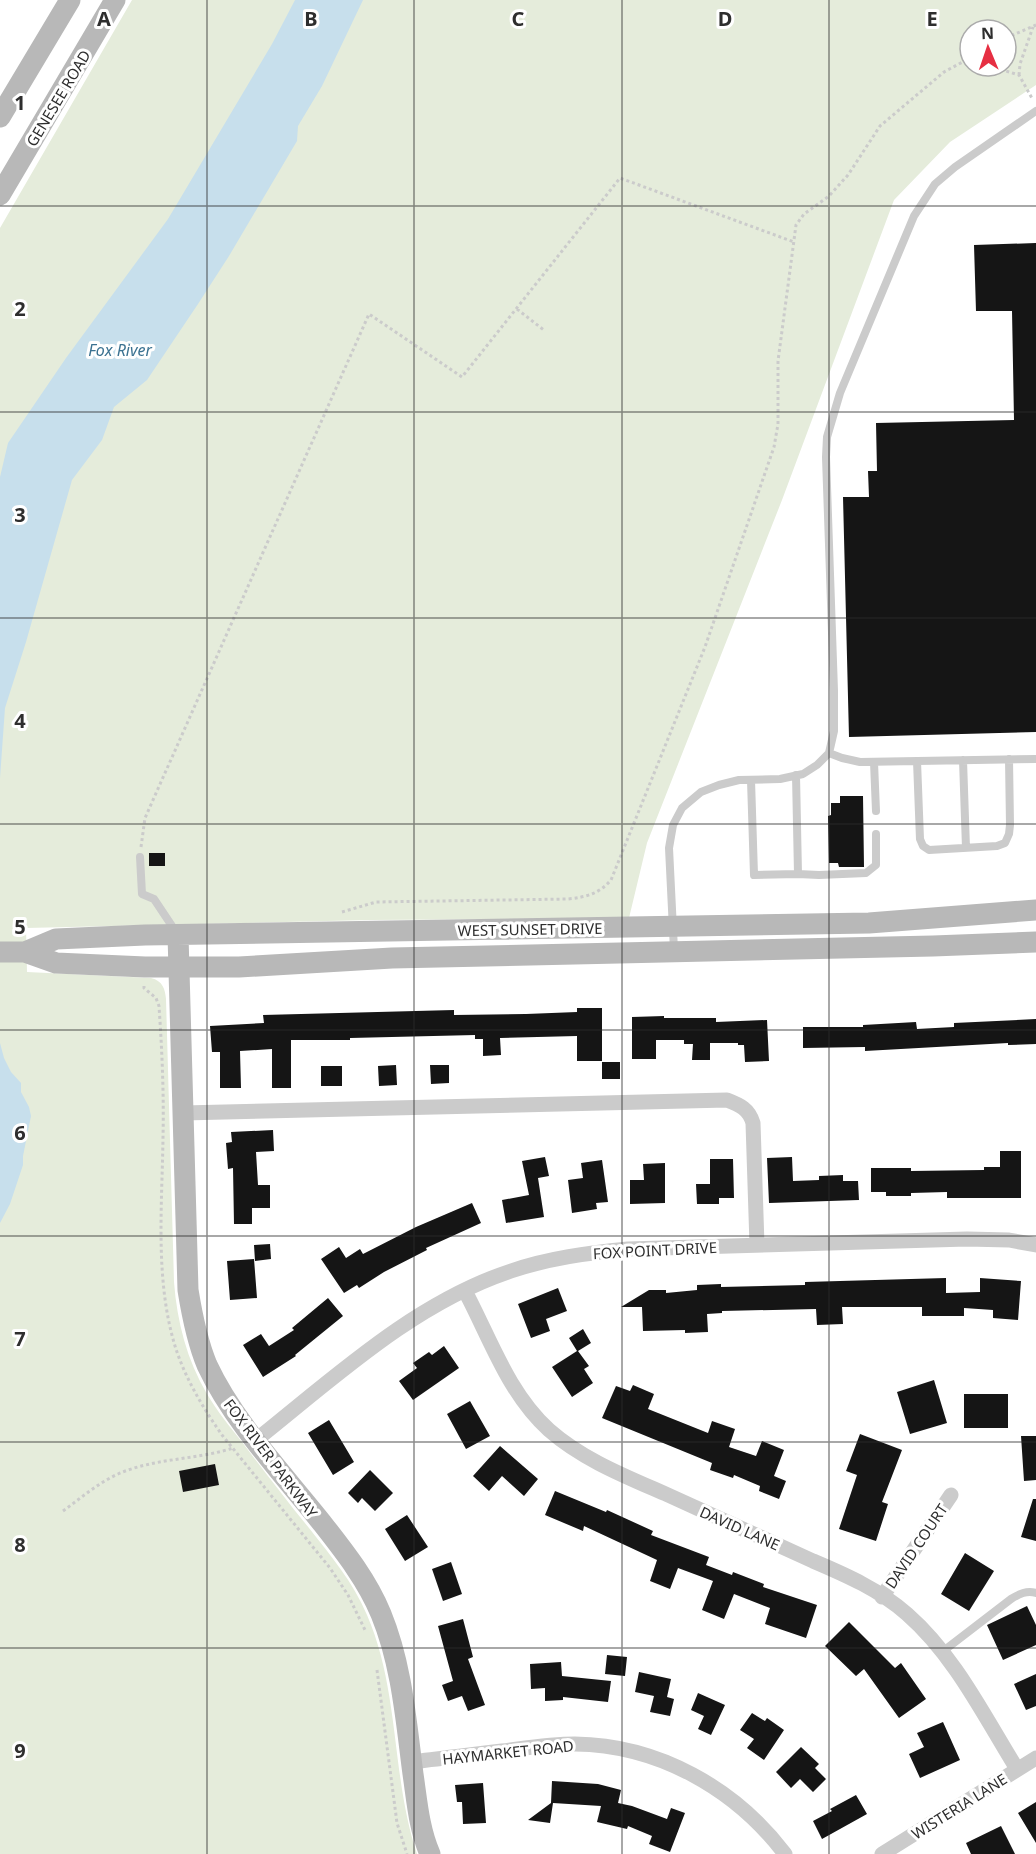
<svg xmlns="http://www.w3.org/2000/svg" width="1036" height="1854" viewBox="0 0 1036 1854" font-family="'Noto Sans',sans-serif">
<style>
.green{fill:#e5ecdb;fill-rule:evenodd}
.water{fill:#c7dfec}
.building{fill:#151515}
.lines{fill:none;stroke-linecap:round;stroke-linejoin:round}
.path{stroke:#cbcbcb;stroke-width:3;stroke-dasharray:3 3;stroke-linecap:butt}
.lane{stroke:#cbcbcb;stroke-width:8}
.street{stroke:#cbcbcb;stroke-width:15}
.secondary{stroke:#b8b8b8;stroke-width:21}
.grid{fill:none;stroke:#2e2e2e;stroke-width:1.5;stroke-opacity:0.55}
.labels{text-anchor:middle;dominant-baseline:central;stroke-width:6;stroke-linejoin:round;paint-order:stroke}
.street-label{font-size:15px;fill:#2e2e2e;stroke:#fff}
.water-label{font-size:16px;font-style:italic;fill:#3b7291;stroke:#fff}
.grid-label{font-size:20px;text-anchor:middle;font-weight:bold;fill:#2e2e2e;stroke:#fff;stroke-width:6;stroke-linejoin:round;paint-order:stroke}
</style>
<rect width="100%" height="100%" fill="#fff"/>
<!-- green -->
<path class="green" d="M 132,0 L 1036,0 L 1036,85 L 950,142 L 894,200 L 782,500 L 647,843 L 629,918 L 369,920 L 26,928 L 27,972 L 151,978 C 163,981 165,989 166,999 L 174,1282 C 177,1322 187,1360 207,1394 C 217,1411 230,1427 242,1442 C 264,1471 286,1500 309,1528 C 331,1556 353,1582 367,1615 C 400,1691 391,1776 417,1854 L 0,1854 L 0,228 ZM 970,30 L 1006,30 L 1006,66 L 970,66 Z"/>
<!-- water -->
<path class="water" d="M 295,0 L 363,0 L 322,86 L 298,126 L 297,141 L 229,256 L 198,304 L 147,380 L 114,407 L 102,440 L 72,480 L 26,642 L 5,708 L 0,778 L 0,477 L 8,443 L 66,358 L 168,219 L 272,44 Z
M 0,1043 L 4,1058 L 11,1072 L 21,1083 L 21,1092 L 29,1107 L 31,1116 L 23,1156 L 23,1165 L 10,1204 L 0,1223 Z"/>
<!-- building -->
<path class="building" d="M 1036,243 L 1036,732 L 849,737 L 843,497 L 869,497 L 868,471 L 877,471 L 876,423 L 1014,420 L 1012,311 L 976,311 L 974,245 Z
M 840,796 L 863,796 L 864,867 L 839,867 L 838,863 L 829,863 L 828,816 L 831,815 L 831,803 L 840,803 Z
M 149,853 L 165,853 L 165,866 L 149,866 Z
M 577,1008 L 602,1008 L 602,1061 L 577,1061 L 577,1036 L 500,1038 L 501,1055 L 483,1056 L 483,1039 L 475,1039 L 475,1035 L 350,1038 L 350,1040 L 291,1040 L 291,1088 L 272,1088 L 272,1049 L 240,1051 L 241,1088 L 220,1088 L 220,1052 L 212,1052 L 210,1026 L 264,1023 L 263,1015 L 454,1010 L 454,1015 L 526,1014 L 577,1012 Z
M 664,1016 L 664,1018 L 716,1018 L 716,1022 L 767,1020 L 769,1061 L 745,1062 L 744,1045 L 738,1045 L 738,1043 L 710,1043 L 710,1060 L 692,1060 L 693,1044 L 684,1044 L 684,1040 L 656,1040 L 656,1059 L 632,1059 L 632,1017 Z
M 1036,1019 L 1036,1044 L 1008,1045 L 1008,1043 L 865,1051 L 865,1047 L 803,1048 L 803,1027 L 863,1027 L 863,1025 L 916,1022 L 917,1029 L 954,1027 L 954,1023 Z
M 602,1062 L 620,1062 L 620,1079 L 602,1079 Z
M 396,1065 L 397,1085 L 379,1086 L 378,1066 Z
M 430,1065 L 449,1065 L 449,1083 L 431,1084 Z
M 321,1066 L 342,1066 L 342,1086 L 321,1086 Z
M 273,1130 L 274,1151 L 256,1152 L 258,1185 L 270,1185 L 270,1208 L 252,1208 L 252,1224 L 234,1224 L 233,1168 L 228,1169 L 226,1143 L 232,1142 L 231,1132 Z
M 1000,1151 L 1021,1151 L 1021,1198 L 947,1198 L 947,1192 L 911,1193 L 911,1196 L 886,1196 L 886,1192 L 871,1192 L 871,1168 L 911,1168 L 911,1171 L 984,1170 L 984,1167 L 1000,1167 Z
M 545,1157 L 549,1176 L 538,1178 L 544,1217 L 506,1223 L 502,1200 L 529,1195 L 522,1161 Z
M 792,1157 L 793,1181 L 819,1180 L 819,1176 L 843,1175 L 843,1181 L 858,1181 L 859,1200 L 769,1203 L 767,1158 Z
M 710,1159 L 733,1159 L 734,1198 L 719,1198 L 719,1204 L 697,1204 L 696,1184 L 710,1184 Z
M 602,1160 L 608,1202 L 596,1203 L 597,1209 L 572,1213 L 568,1180 L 583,1178 L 581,1163 Z
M 665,1163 L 665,1203 L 630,1204 L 630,1180 L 644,1180 L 643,1164 Z
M 472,1203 L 481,1223 L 426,1248 L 427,1250 L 384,1272 L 359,1288 L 357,1285 L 344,1293 L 321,1259 L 339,1247 L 346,1258 L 360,1249 L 363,1254 L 416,1227 Z
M 270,1244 L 271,1259 L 255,1261 L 254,1245 Z
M 254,1259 L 257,1298 L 230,1300 L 227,1261 Z
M 946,1278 L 946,1293 L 980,1292 L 980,1278 L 1021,1281 L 1018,1320 L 993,1318 L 993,1310 L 964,1308 L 964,1316 L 922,1316 L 922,1307 L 842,1307 L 843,1324 L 817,1325 L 816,1309 L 722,1311 L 722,1313 L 707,1314 L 708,1332 L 685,1333 L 685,1330 L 643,1331 L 642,1307 L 621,1307 L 649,1290 L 666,1290 L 666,1293 L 697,1290 L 697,1285 L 721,1284 L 721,1287 L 805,1285 L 805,1282 Z
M 558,1288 L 567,1311 L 546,1319 L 550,1331 L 531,1338 L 518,1304 Z
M 328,1298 L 343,1316 L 295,1355 L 296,1356 L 263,1377 L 243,1345 L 261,1334 L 269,1346 L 294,1330 L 292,1328 Z
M 583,1329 L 591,1343 L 578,1351 L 589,1366 L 584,1369 L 593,1383 L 572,1397 L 552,1367 L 577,1351 L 569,1338 Z
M 444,1346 L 459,1368 L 413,1400 L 399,1381 L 417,1368 L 413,1363 L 429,1352 L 432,1355 Z
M 934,1380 L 947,1423 L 910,1434 L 897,1392 Z
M 633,1385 L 654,1394 L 648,1409 L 708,1433 L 712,1421 L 735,1429 L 729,1447 L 756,1456 L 762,1441 L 784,1450 L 774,1476 L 786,1481 L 779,1499 L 759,1491 L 760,1486 L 734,1475 L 733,1478 L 710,1470 L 712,1463 L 602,1418 L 616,1386 L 630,1391 Z
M 964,1394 L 1008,1394 L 1008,1428 L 964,1428 Z
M 470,1401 L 490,1436 L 466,1449 L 447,1414 Z
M 329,1420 L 354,1462 L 333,1475 L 308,1433 Z
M 860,1434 L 902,1450 L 882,1502 L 888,1504 L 876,1541 L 839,1529 L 857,1475 L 846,1471 Z
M 1021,1436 L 1036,1436 L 1036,1480 L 1024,1481 Z
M 500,1446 L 538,1479 L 524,1496 L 502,1476 L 489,1491 L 473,1476 Z
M 215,1464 L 219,1485 L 183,1492 L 179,1471 Z
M 370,1470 L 393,1493 L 375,1511 L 362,1498 L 358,1503 L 348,1493 Z
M 555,1491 L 606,1512 L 607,1510 L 653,1531 L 651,1535 L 709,1557 L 706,1565 L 732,1575 L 733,1572 L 764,1584 L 763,1587 L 817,1605 L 806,1638 L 765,1624 L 770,1608 L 734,1594 L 724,1619 L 702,1610 L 713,1581 L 678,1568 L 670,1589 L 650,1581 L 657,1560 L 584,1526 L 583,1531 L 545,1515 Z
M 1033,1499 L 1036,1499 L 1036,1541 L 1021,1537 Z
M 407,1515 L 428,1547 L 405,1561 L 385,1529 Z
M 965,1553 L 994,1571 L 969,1611 L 941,1594 Z
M 451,1562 L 462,1594 L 443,1601 L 432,1569 Z
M 1027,1606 L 1036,1625 L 1036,1645 L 1003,1660 L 987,1625 Z
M 463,1619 L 473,1657 L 468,1659 L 485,1705 L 468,1711 L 462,1696 L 448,1701 L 442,1685 L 453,1681 L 438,1626 Z
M 849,1622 L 895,1668 L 901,1663 L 926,1699 L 899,1718 L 864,1669 L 856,1676 L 825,1646 Z
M 607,1655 L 627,1657 L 625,1676 L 605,1674 Z
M 561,1662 L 562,1676 L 611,1681 L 608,1702 L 563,1697 L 563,1700 L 545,1701 L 545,1688 L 531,1689 L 530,1664 Z
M 639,1672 L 671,1679 L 667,1697 L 674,1699 L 670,1716 L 650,1712 L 654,1696 L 635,1692 Z
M 1036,1674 L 1036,1706 L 1026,1710 L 1014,1684 Z
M 698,1693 L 725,1705 L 711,1735 L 698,1729 L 704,1716 L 691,1710 Z
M 752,1713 L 765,1721 L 767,1718 L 784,1730 L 764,1760 L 747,1748 L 754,1739 L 740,1730 Z
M 943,1722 L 960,1760 L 920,1778 L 909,1754 L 924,1747 L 917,1733 Z
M 801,1747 L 819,1764 L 815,1768 L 826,1779 L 813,1792 L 800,1779 L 791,1788 L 776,1772 Z
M 552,1781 L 598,1784 L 621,1790 L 618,1803 L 632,1806 L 667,1819 L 671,1808 L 685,1813 L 670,1852 L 649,1844 L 652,1836 L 628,1826 L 627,1829 L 597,1822 L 601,1806 L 553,1803 L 550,1823 L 528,1820 L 551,1803 Z
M 483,1783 L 486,1823 L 463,1824 L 462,1802 L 457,1802 L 455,1785 Z
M 856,1795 L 867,1814 L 822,1839 L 813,1821 L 832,1811 L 830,1809 Z
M 1036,1802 L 1036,1843 L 1018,1813 Z
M 1001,1826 L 1015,1854 L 971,1854 L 966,1843 Z"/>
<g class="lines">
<!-- path -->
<path class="path" d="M 1006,38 L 1036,25
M 989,66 L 1019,75 L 1033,100
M 1019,75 L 1020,64 L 1033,27
M 517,309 L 545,331
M 141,847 L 145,818 L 369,314 L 462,377 L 620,178 L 794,242
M 342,912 L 376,902 L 568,899 C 586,897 599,894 611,880 L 705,647 L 774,447 L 778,424 L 778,361 L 796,225 L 804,214 L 829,196 L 848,175 L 880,126 L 944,72 L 970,58
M 144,986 L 144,988 L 156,998 L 159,1006 C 162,1050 164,1094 163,1138 C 162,1207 155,1280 175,1346 C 185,1378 203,1408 222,1435 L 330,1568 L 348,1595 L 366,1632
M 63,1511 C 81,1498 98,1483 118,1474 C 154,1458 196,1460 233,1448
M 377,1670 L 397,1823 L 407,1854"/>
<!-- lane -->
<path class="lane" d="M 829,753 L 842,758 L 860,762 L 1036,759
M 963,760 L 966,848
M 917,761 L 920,839 L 923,846 L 929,850 L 997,846 L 1005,843 L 1009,834 L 1010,825 L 1009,759
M 874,762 L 876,811
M 751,780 L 754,875 L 798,874 L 796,775
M 140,857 L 142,894 L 154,899 L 176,932
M 798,874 L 819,875 L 866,873 L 876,865 L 876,834
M 674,950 L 669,848 L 673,825 L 682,808 L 701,792 L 719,785 L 739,780 L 780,779 L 803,774 L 817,765 L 829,753 L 834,731 L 834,691 L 826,457 L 827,437 L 840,393 L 914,216 L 935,184 L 955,167 L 1036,111
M 942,1652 L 1011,1599 C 1019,1594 1027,1590 1036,1593"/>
<!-- street -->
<path class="street" d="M 183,1113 L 727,1100 C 740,1105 749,1109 753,1123 L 757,1245
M 465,1291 C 490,1338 508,1393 549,1430 C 583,1460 627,1477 668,1495 C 716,1517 764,1539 813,1561 C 846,1575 880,1590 907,1614 C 955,1656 984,1716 1017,1769
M 256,1440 C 334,1378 414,1303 511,1271 C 549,1258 588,1253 628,1249 L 967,1239 L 1009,1240 L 1036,1245
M 882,1597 L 951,1495
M 412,1762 C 442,1758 472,1755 502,1751 C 526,1748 550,1744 575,1744 C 658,1745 735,1788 785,1854
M 882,1854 L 1036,1758"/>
<!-- secondary -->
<path class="secondary" d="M 0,117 L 70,0
M 0,195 L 115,0
M 178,935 L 188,1290 C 192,1315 197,1341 207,1365 C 233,1421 283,1474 322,1523 C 344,1551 367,1580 381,1614 C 402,1665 406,1721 413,1774 C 417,1801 419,1829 430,1854
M 0,952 L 25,952 L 56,963 L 145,967 L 239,967 L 392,958 L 933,946 L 1036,942
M 25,952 L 56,939 L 145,935 L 869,923 L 1036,910"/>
</g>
<!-- grid -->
<path class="grid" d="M 207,0 L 207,1854M 414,0 L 414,1854M 622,0 L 622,1854M 829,0 L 829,1854M 0,206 L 1036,206M 0,412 L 1036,412M 0,618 L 1036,618M 0,824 L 1036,824M 0,1030 L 1036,1030M 0,1236 L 1036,1236M 0,1442 L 1036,1442M 0,1648 L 1036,1648"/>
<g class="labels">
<!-- street labels -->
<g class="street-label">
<text transform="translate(58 98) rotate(-59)">GENESEE ROAD</text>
<text transform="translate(530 929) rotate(-1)">WEST SUNSET DRIVE</text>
<text transform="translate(655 1250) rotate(-3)">FOX POINT DRIVE</text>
<text transform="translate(271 1458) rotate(53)">FOX RIVER PARKWAY</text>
<text transform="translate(740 1528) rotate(24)">DAVID LANE</text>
<text transform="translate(916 1546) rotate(-56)">DAVID COURT</text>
<text transform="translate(508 1752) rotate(-6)">HAYMARKET ROAD</text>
<text transform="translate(959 1806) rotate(-32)">WISTERIA LANE</text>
</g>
<!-- water labels -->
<g class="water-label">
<text x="120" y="350">Fox River</text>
</g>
</g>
<g class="grid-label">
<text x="104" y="26">A</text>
<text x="311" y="26">B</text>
<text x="518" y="26">C</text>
<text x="725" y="26">D</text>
<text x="932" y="26">E</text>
<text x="20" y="110">1</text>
<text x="20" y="316">2</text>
<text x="20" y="522">3</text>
<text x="20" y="728">4</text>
<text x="20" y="934">5</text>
<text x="20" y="1140">6</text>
<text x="20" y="1346">7</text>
<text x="20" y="1552">8</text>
<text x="20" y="1758">9</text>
</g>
<!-- north arrow -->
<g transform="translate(988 48) rotate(358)"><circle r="28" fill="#ffffff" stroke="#ababab" stroke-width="1.5"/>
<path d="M0-4.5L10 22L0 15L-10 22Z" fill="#e62f42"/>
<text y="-9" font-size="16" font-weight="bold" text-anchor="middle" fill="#2e2e2e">N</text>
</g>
</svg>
